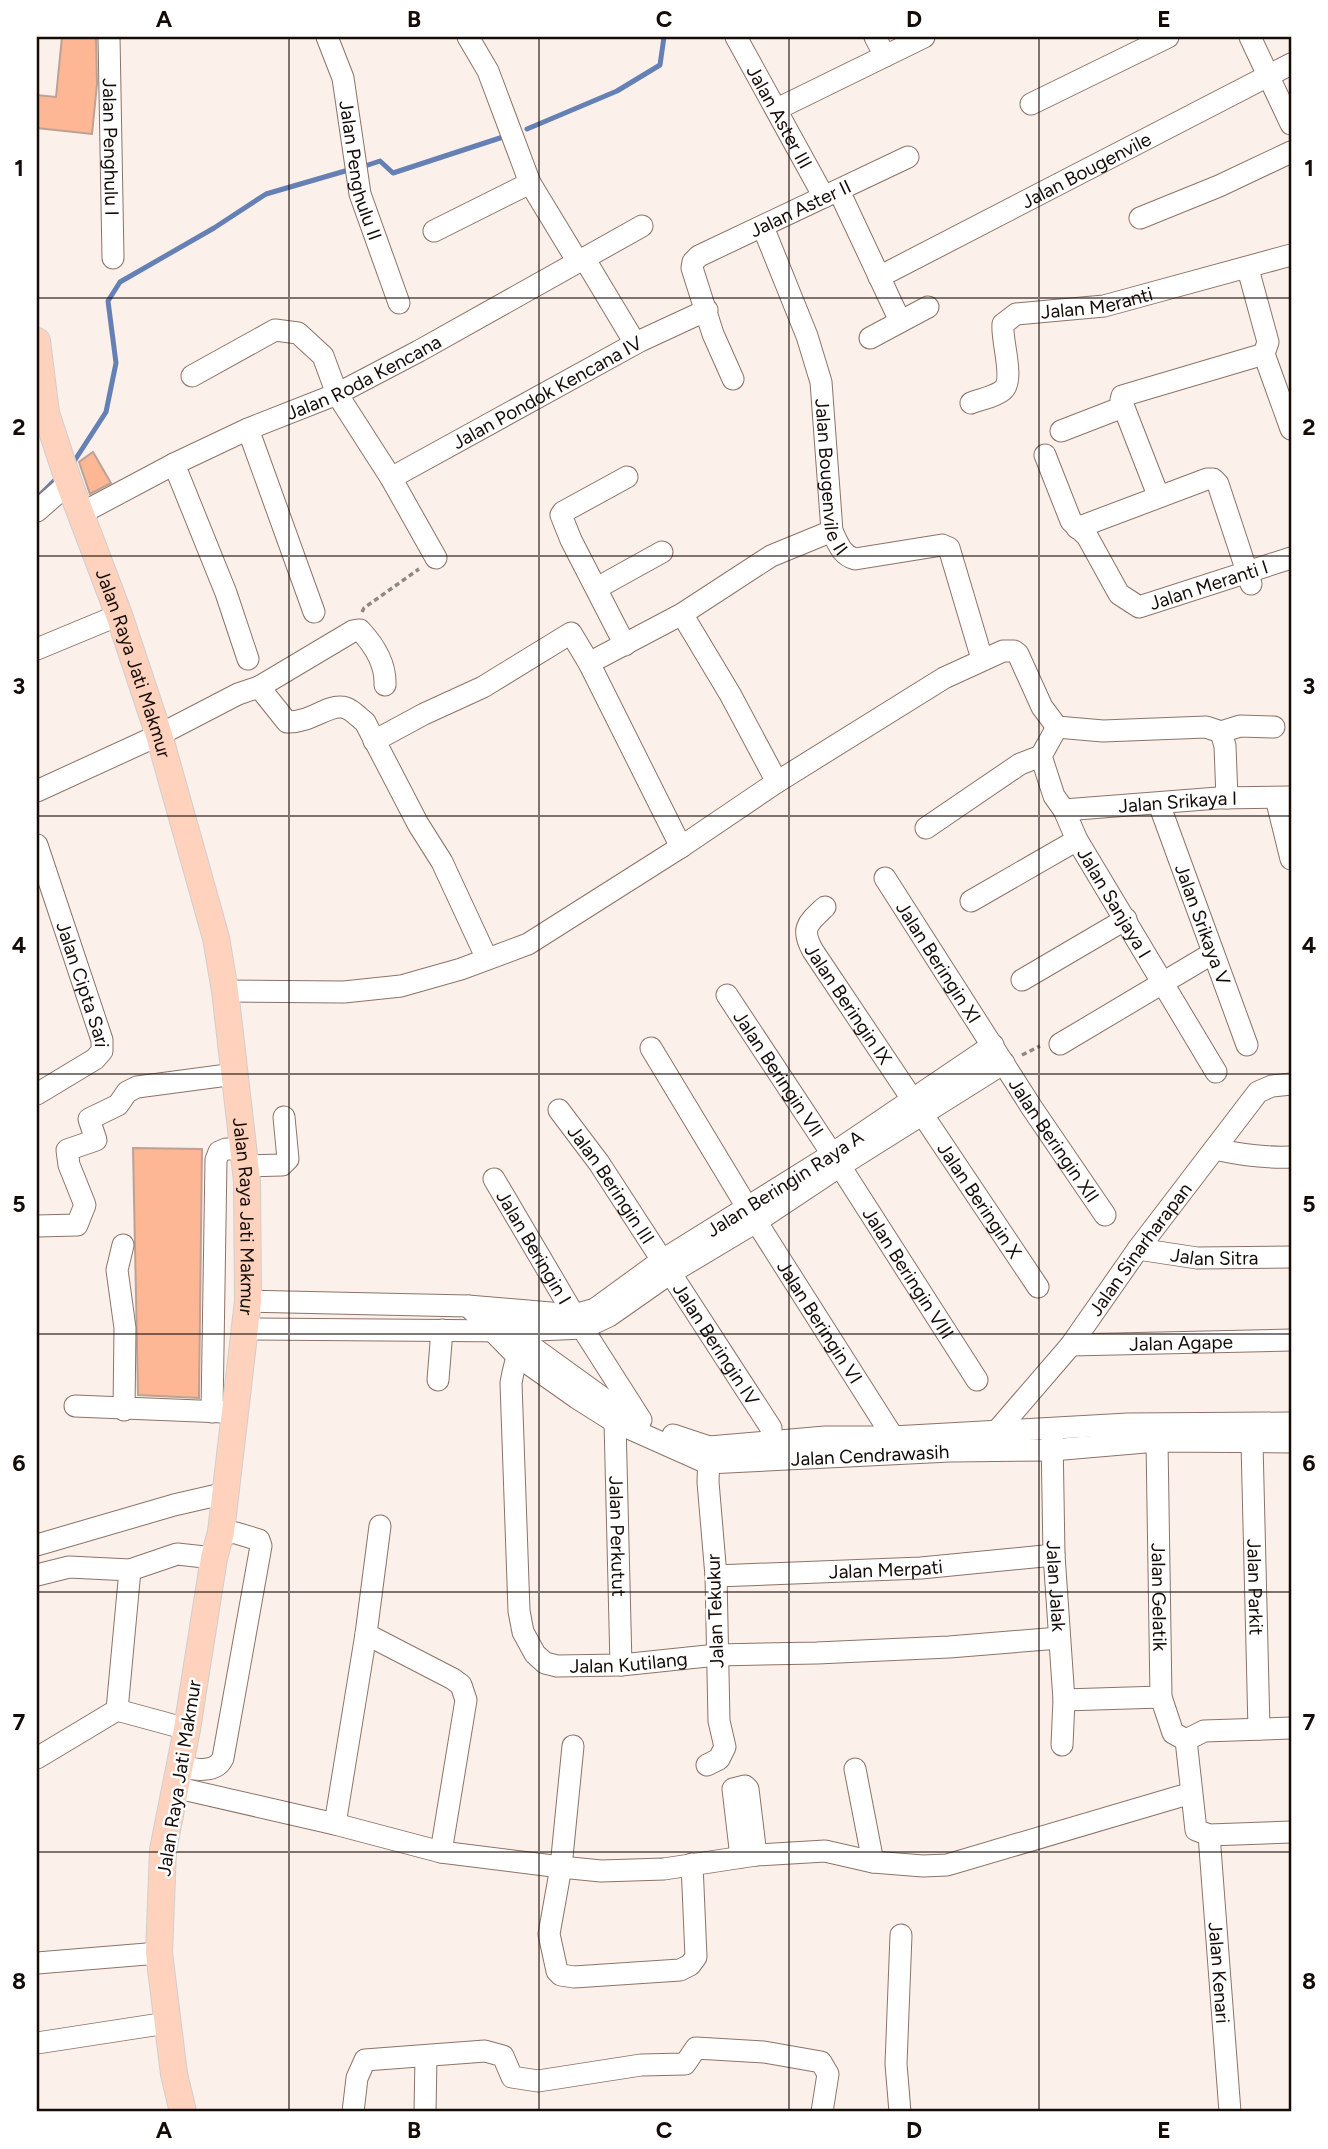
<svg xmlns="http://www.w3.org/2000/svg" width="1328" height="2149" viewBox="0 0 1328 2149" font-family="Figtree,sans-serif">
<style>
.lines{fill:none;stroke-linecap:round;stroke-linejoin:round}
.stream{stroke:#6480b4;stroke-width:5}
.building{fill:#feb795;stroke:#bca194;stroke-width:2}
.minor-casing{stroke:#8d7367;stroke-width:23}
.major-casing{stroke:#d0cece;stroke-width:28}
.path{stroke:#928782;stroke-width:3.5;stroke-dasharray:5 3.5;stroke-linecap:butt}
.minor{stroke:#fff;stroke-width:21}
.major{stroke:#fed2bd;stroke-width:26}
.grid{fill:none;stroke:#150c08;stroke-width:2;stroke-opacity:0.55}
.labels{text-anchor:middle;dominant-baseline:central;stroke-width:5;stroke-linejoin:round;paint-order:stroke}
.street-label{font-size:19px;fill:#150c08;stroke:#fff}
.neatline{fill:none;stroke:#150c08;stroke-width:2.5}
.grid-label{font-size:23px;text-anchor:middle;font-weight:bold;fill:#150c08}
</style>
<rect width="100%" height="100%" fill="#fcf0ea"/>
<g class="lines">
<!-- stream -->
<path class="stream" d="M 527,129 L 617,91 L 660,65 L 664,37
M 362,167 L 380,161 L 393,173 L 506,136
M 73,463 L 106,412 L 116,363 L 108,301 L 120,282 L 214,228 L 266,194 L 352,169
M 37,498 L 57,478"/>
</g>
<!-- building -->
<path class="building" d="M 62,37 L 96,37 L 97,84 L 92,134 L 37,128 L 37,95 L 56,97 Z
M 93,452 L 111,483 L 90,494 L 79,462 Z
M 133,1148 L 202,1149 L 199,1398 L 138,1395 Z"/>
<g class="lines">
<defs>
<g id="minor">
<path id="s1" d="M 109,37 L 113,258"/>
<path id="s2" d="M 327,37 L 343,78 L 360,194 L 399,303"/>
<path d="M 468,37 L 488,71 L 530,183 L 578,262"/>
<path id="s3" d="M 736,37 L 824,197"/>
<path d="M 875,37 L 885,56"/>
<path d="M 1250,37 L 1291,124"/>
<path d="M 1031,104 L 1168,37"/>
<path d="M 777,109 L 924,37"/>
<path d="M 839,191 L 900,321"/>
<path d="M 1140,218 L 1219,186 L 1291,152"/>
<path id="s4" d="M 763,227 L 807,336 L 821,382 L 832,531 C 838,543 841,555 855,559 L 942,545 L 949,548 L 982,659"/>
<path d="M 434,231 L 530,183"/>
<path d="M 584,258 L 635,343"/>
<path d="M 1248,269 L 1268,342 L 1264,354 L 1291,429"/>
<path id="s5" d="M 879,277 L 1291,64"/>
<path d="M 870,338 L 928,307"/>
<path d="M 192,376 L 275,330 L 298,333 L 323,356 L 337,394 L 391,478 L 436,558"/>
<path id="s6" d="M 733,379 L 713,334 L 692,268 L 693,262 L 699,256 L 908,157"/>
<path id="s7" d="M 971,403 C 981,399 995,397 1003,390 C 1015,379 1001,340 1003,324 L 1016,314 L 1104,306 L 1291,255"/>
<path d="M 248,429 L 314,612"/>
<path d="M 1061,431 L 1123,407"/>
<path id="s8" d="M 1045,455 L 1071,521 L 1087,536 L 1119,594 L 1139,607 L 1291,558"/>
<path d="M 174,464 L 226,593 L 248,659"/>
<path id="s9" d="M 391,478 L 640,341 L 707,310"/>
<path d="M 1158,495 L 1121,400 L 1122,396 L 1264,354"/>
<path d="M 37,511 L 69,483"/>
<path id="s10" d="M 80,514 L 174,464 L 248,429 L 337,394 L 419,351 L 642,226"/>
<path d="M 1077,528 L 1207,479 L 1213,479 L 1218,484 L 1251,584"/>
<path d="M 597,588 L 662,552"/>
<path d="M 682,614 L 730,694 L 777,782"/>
<path d="M 625,645 L 571,540 L 561,515 L 563,512 L 627,477"/>
<path d="M 37,649 L 119,615"/>
<path d="M 589,663 L 682,614 L 771,556 L 832,531"/>
<path d="M 259,687 L 353,631 L 360,630 C 374,645 386,664 385,685"/>
<path id="s11" d="M 1057,727 L 1041,756 L 1054,796 L 1064,810 L 1077,840 L 1216,1072"/>
<path d="M 1221,732 L 1240,726 L 1274,727"/>
<path d="M 374,741 L 424,714 L 483,687 L 571,633 L 589,663 L 681,847"/>
<path d="M 37,791 L 159,735 L 238,694 L 259,687 L 287,722 C 309,723 326,706 341,707 C 350,707 358,717 365,722 L 418,824 L 442,862 L 487,959"/>
<path d="M 1276,798 L 1291,859"/>
<path id="s12" d="M 1159,804 L 1247,1045"/>
<path id="s13" d="M 1064,810 L 1218,798 L 1291,797"/>
<path d="M 926,828 L 1020,764 L 1041,756"/>
<path id="s14" d="M 37,845 L 102,1040 L 102,1051 L 95,1059 L 37,1094"/>
<path id="s15" d="M 885,878 L 1032,1108 L 1105,1215"/>
<path d="M 971,901 L 1077,840"/>
<path id="s16" d="M 825,907 C 808,923 800,928 813,951 L 1038,1287"/>
<path d="M 1022,980 L 1126,919"/>
<path d="M 225,991 L 344,992 L 401,986 L 461,969 L 528,944 L 681,847 L 777,782 L 944,678 L 1003,651 L 1014,651 L 1018,654 L 1042,707 L 1057,727 L 1103,731 L 1206,727 L 1221,732 L 1225,746 L 1227,798"/>
<path id="s17" d="M 727,995 L 840,1166 L 977,1380"/>
<path d="M 1060,1044 L 1213,953"/>
<path id="s18" d="M 651,1048 L 747,1207 L 893,1437"/>
<path id="s19" d="M 559,1110 L 599,1163 L 771,1428"/>
<path d="M 1215,1149 C 1241,1155 1265,1158 1291,1157"/>
<path d="M 246,1166 L 282,1165 L 288,1159 L 284,1117"/>
<path id="s20" d="M 494,1179 L 574,1315 L 641,1420"/>
<path d="M 37,1226 L 77,1225 L 85,1205 L 69,1165 L 67,1150 L 96,1140 L 89,1119 L 118,1105 L 127,1092 L 137,1087 L 235,1074"/>
<path d="M 123,1245 L 117,1270 L 125,1328 L 124,1410"/>
<path id="s21" d="M 1138,1249 L 1197,1258 L 1291,1257"/>
<path id="s22" d="M 248,1301 L 468,1306 L 574,1315 L 595,1309 L 661,1261 L 823,1160 L 993,1045"/>
<path id="s23" d="M 468,1306 L 516,1355 L 577,1398 L 615,1422 L 707,1463 L 950,1451 L 1052,1450 L 1157,1441 L 1291,1442"/>
<path d="M 488,1308 L 524,1341 L 607,1401"/>
<path d="M 246,1329 L 513,1331 L 584,1328 L 609,1316 L 669,1274 L 756,1222 L 840,1166 L 1004,1063"/>
<path id="s24" d="M 536,1330 C 519,1346 515,1360 511,1383 L 519,1611 L 523,1632 L 535,1654 L 545,1663 L 557,1666 L 621,1665 L 717,1655 L 817,1653 L 949,1647 L 1059,1638"/>
<path id="s25" d="M 1071,1345 L 1291,1340"/>
<path d="M 438,1380 L 442,1330"/>
<path d="M 75,1406 L 223,1412"/>
<path d="M 212,1412 L 216,1160 L 219,1152 L 226,1149 L 245,1149"/>
<path id="s26" d="M 621,1412 L 615,1422 L 621,1665"/>
<path id="s27" d="M 996,1432 L 1071,1345 L 1138,1249 L 1258,1092 L 1272,1086 L 1291,1084"/>
<path d="M 673,1435 L 709,1447 L 825,1437 L 893,1437 L 1128,1424 L 1291,1423"/>
<path id="s28" d="M 1052,1436 L 1054,1555 L 1064,1700 L 1062,1745"/>
<path id="s29" d="M 1157,1441 L 1161,1697 L 1173,1733 L 1186,1740"/>
<path id="s30" d="M 1252,1443 L 1259,1729"/>
<path d="M 37,1545 L 174,1505 L 226,1493"/>
<path d="M 37,1575 L 69,1567 L 130,1570 L 177,1554 L 214,1558"/>
<path id="s31" d="M 716,1576 L 921,1568 L 1054,1555"/>
<path d="M 366,1634 L 453,1679 L 461,1685 L 466,1700 L 441,1852"/>
<path d="M 1064,1700 L 1161,1697"/>
<path d="M 117,1710 L 130,1570"/>
<path d="M 1186,1740 L 1196,1830 L 1209,1835 L 1291,1832"/>
<path d="M 1186,1740 L 1204,1731 L 1291,1728"/>
<path d="M 573,1746 L 561,1867 L 549,1934 L 557,1971 L 561,1975 L 574,1977 L 680,1970 L 690,1965 L 696,1957 L 692,1864"/>
<path d="M 37,1758 L 117,1710 L 187,1729"/>
<path d="M 178,1765 C 192,1770 216,1774 223,1758 L 261,1546 L 259,1540 L 236,1533 L 221,1532"/>
<path d="M 707,1765 L 719,1759 L 725,1747 L 719,1721 L 716,1576 L 708,1482 L 709,1452"/>
<path d="M 855,1769 L 873,1862"/>
<path d="M 174,1787 L 335,1824 L 441,1852 L 561,1867 L 601,1871 L 664,1869 L 756,1855 L 825,1851 L 873,1862 L 923,1866 L 947,1865 L 1181,1796"/>
<path d="M 335,1824 L 366,1634 L 380,1526"/>
<path id="s32" d="M 1209,1835 L 1230,2112"/>
<path d="M 741,1857 L 733,1789 L 745,1786 L 748,1789 L 756,1855"/>
<path d="M 37,1963 L 159,1953"/>
<path d="M 37,2043 L 167,2023"/>
<path d="M 353,2112 L 357,2078 L 365,2060 L 485,2051 L 503,2056 L 512,2077 L 538,2081 L 641,2065 L 685,2064 L 696,2048 L 764,2052 L 821,2062 L 828,2074 L 822,2112"/>
<path d="M 425,2112 L 426,2057"/>
<path d="M 900,2112 L 896,2064 L 901,1935"/>
</g>
<g id="major">
<path id="s33" d="M 37,341 L 46,413 L 69,483 L 119,615 L 159,735 L 216,938 L 225,991 L 247,1181 L 248,1301 L 221,1532 L 214,1558 L 187,1729 L 163,1850 L 159,1953 L 174,2074 L 183,2112"/>
</g>
</defs>
<!-- minor casing -->
<use href="#minor" class="minor-casing"/>
<!-- major casing -->
<use href="#major" class="major-casing"/>
<!-- path -->
<path class="path" d="M 362,612 L 364,608 L 419,569
M 1022,1055 L 1040,1046"/>
<!-- minor -->
<use href="#minor" class="minor"/>
<!-- major -->
<use href="#major" class="major"/>
</g>
<!-- grid -->
<path class="grid" d="M 289,37 L 289,2112M 539,37 L 539,2112M 789,37 L 789,2112M 1039,37 L 1039,2112M 37,298 L 1291,298M 37,556 L 1291,556M 37,816 L 1291,816M 37,1074 L 1291,1074M 37,1334 L 1291,1334M 37,1592 L 1291,1592M 37,1852 L 1291,1852"/>
<g class="labels">
<!-- street labels -->
<g class="street-label">
<text stroke="none"><textPath href="#s3" startOffset="91">Jalan Aster III</textPath></text>
<text stroke="none"><textPath href="#s1" startOffset="110">Jalan Penghulu I</textPath></text>
<text stroke="none"><textPath href="#s2" startOffset="138">Jalan Penghulu II</textPath></text>
<text stroke="none"><textPath href="#s5" startOffset="233">Jalan Bougenvile</textPath></text>
<text stroke="none"><textPath href="#s6" startOffset="245">Jalan Aster II</textPath></text>
<text stroke="none"><textPath href="#s7" startOffset="200">Jalan Meranti</textPath></text>
<text stroke="none"><textPath href="#s10" startOffset="315">Jalan Roda Kencana</textPath></text>
<text stroke="none"><textPath href="#s9" startOffset="178">Jalan Pondok Kencana IV</textPath></text>
<text stroke="none"><textPath href="#s4" startOffset="261">Jalan Bougenvile II</textPath></text>
<text stroke="none"><textPath href="#s8" startOffset="256">Jalan Meranti I</textPath></text>
<text stroke="none"><textPath href="#s33" startOffset="338">Jalan Raya Jati Makmur</textPath></text>
<text stroke="none"><textPath href="#s13" startOffset="114">Jalan Srikaya I</textPath></text>
<text stroke="none"><textPath href="#s11" startOffset="198">Jalan Sanjaya I</textPath></text>
<text stroke="none"><textPath href="#s12" startOffset="128">Jalan Srikaya V</textPath></text>
<text stroke="none"><textPath href="#s15" startOffset="100">Jalan Beringin XI</textPath></text>
<text stroke="none"><textPath href="#s14" startOffset="147">Jalan Cipta Sari</textPath></text>
<text stroke="none"><textPath href="#s16" startOffset="116">Jalan Beringin IX</textPath></text>
<text stroke="none"><textPath href="#s17" startOffset="94">Jalan Beringin VII</textPath></text>
<text stroke="none"><textPath href="#s15" startOffset="312">Jalan Beringin XII</textPath></text>
<text stroke="none"><textPath href="#s22" startOffset="576">Jalan Beringin Raya A</textPath></text>
<text stroke="none"><textPath href="#s19" startOffset="91">Jalan Beringin III</textPath></text>
<text stroke="none"><textPath href="#s16" startOffset="352">Jalan Beringin X</textPath></text>
<text stroke="none"><textPath href="#s33" startOffset="905">Jalan Raya Jati Makmur</textPath></text>
<text stroke="none"><textPath href="#s20" startOffset="79">Jalan Beringin I</textPath></text>
<text stroke="none"><textPath href="#s27" startOffset="233">Jalan Sinarharapan</textPath></text>
<text stroke="none"><textPath href="#s21" startOffset="77">Jalan Sitra</textPath></text>
<text stroke="none"><textPath href="#s17" startOffset="332">Jalan Beringin VIII</textPath></text>
<text stroke="none"><textPath href="#s18" startOffset="322">Jalan Beringin VI</textPath></text>
<text stroke="none"><textPath href="#s25" startOffset="110">Jalan Agape</textPath></text>
<text stroke="none"><textPath href="#s19" startOffset="282">Jalan Beringin IV</textPath></text>
<text stroke="none"><textPath href="#s23" startOffset="452">Jalan Cendrawasih</textPath></text>
<text stroke="none"><textPath href="#s26" startOffset="126">Jalan Perkutut</textPath></text>
<text stroke="none"><textPath href="#s31" startOffset="170">Jalan Merpati</textPath></text>
<text stroke="none"><textPath href="#s30" startOffset="144">Jalan Parkit</textPath></text>
<text stroke="none"><textPath href="#s28" startOffset="150">Jalan Jalak</textPath></text>
<text stroke="none"><textPath href="#s29" startOffset="156">Jalan Gelatik</textPath></text>
<text transform="translate(715 1611) rotate(-92)">Jalan Tekukur</text>
<text stroke="none"><textPath href="#s24" startOffset="432">Jalan Kutilang</textPath></text>
<text transform="translate(179 1778) rotate(-81)">Jalan Raya Jati Makmur</text>
<text stroke="none"><textPath href="#s32" startOffset="138">Jalan Kenari</textPath></text>
</g>
</g>
<!-- border -->
<rect width="1328" height="2149" fill="none" stroke="#ffffff" stroke-width="77"/>
<rect x="38" y="38" width="1252" height="2072" class="neatline"/>
<g class="grid-label">
<text x="164" y="27">A</text>
<text x="414" y="27">B</text>
<text x="664" y="27">C</text>
<text x="914" y="27">D</text>
<text x="1164" y="27">E</text>
<text x="19" y="176">1</text>
<text x="1309" y="176">1</text>
<text x="19" y="435">2</text>
<text x="1309" y="435">2</text>
<text x="19" y="694">3</text>
<text x="1309" y="694">3</text>
<text x="19" y="953">4</text>
<text x="1309" y="953">4</text>
<text x="19" y="1212">5</text>
<text x="1309" y="1212">5</text>
<text x="19" y="1471">6</text>
<text x="1309" y="1471">6</text>
<text x="19" y="1730">7</text>
<text x="1309" y="1730">7</text>
<text x="19" y="1989">8</text>
<text x="1309" y="1989">8</text>
<text x="164" y="2138">A</text>
<text x="414" y="2138">B</text>
<text x="664" y="2138">C</text>
<text x="914" y="2138">D</text>
<text x="1164" y="2138">E</text>
</g>
</svg>
